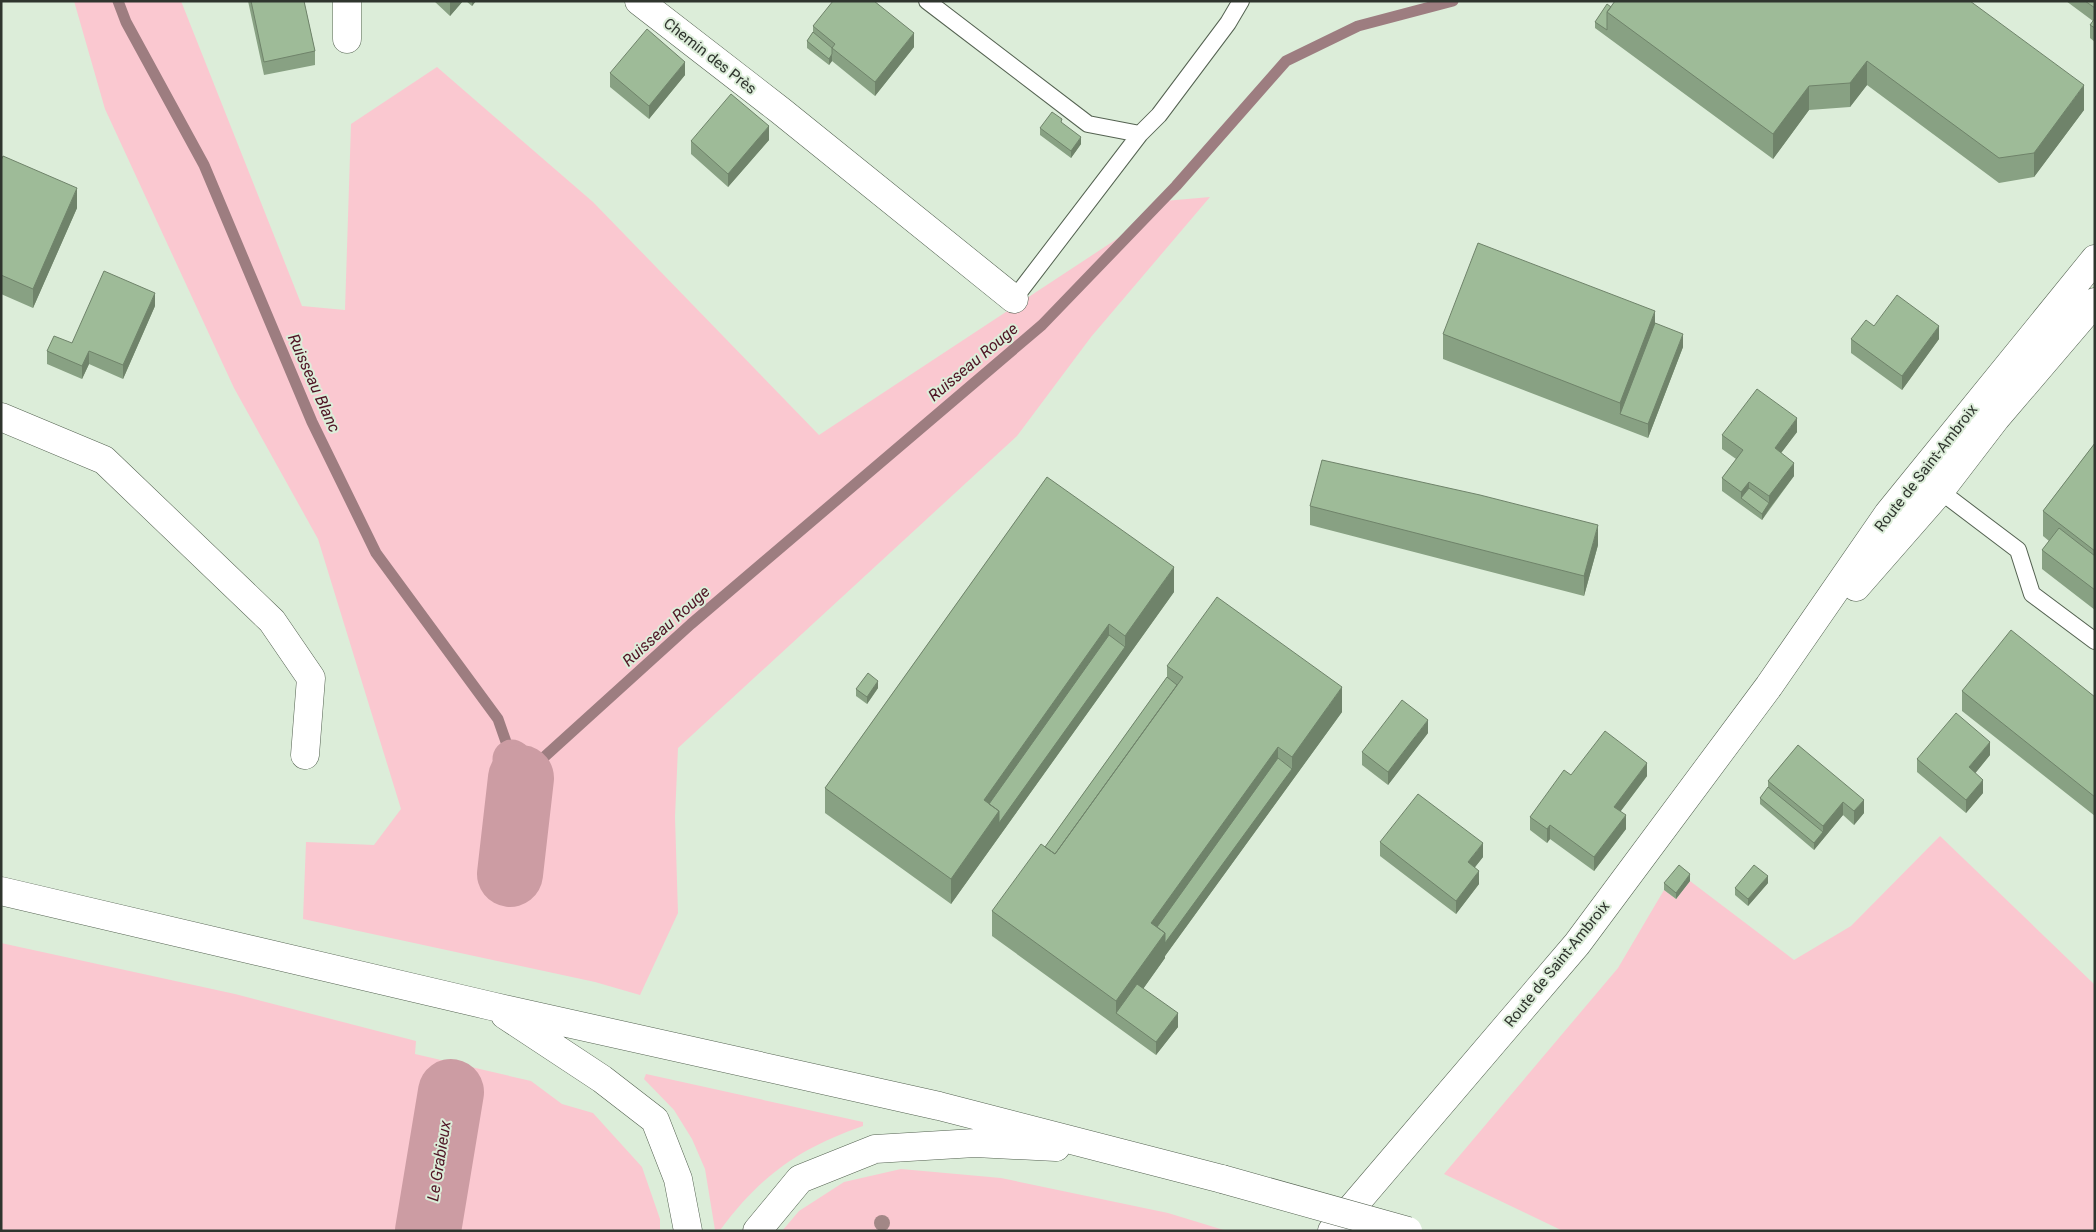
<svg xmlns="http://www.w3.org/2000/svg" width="2096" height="1232" viewBox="0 0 2096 1232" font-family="Roboto,sans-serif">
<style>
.green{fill:#fac8d0}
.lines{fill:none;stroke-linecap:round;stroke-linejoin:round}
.stream{stroke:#9d7d80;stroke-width:11}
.canal{stroke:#cc9ca3;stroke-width:39}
.river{stroke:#cc9ca3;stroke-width:66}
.lane-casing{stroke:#546251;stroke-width:18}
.street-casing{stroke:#546251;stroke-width:29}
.primary-casing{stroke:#546251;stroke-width:29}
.lane{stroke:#fff;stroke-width:16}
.street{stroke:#fff;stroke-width:28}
.primary{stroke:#fff;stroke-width:28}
.primary-bridge-casing{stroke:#546251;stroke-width:29;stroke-linecap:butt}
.primary-bridge{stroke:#fff;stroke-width:28}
.tree{fill:#a28786}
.wall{fill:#88a183}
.shaded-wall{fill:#6f836a}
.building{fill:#9ebb98;stroke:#6f836a}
.labels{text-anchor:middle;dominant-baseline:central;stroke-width:4;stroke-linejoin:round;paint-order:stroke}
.street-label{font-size:15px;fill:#2f352e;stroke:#dcedd9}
.water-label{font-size:16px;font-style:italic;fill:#4f1424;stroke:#dcedd9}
</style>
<rect width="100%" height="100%" fill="#dcedd9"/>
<!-- green -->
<path class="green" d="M 74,1 L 181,1 L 302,306 L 345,310 L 351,124 L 437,67 L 593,202 L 819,435 L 1138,225 L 1153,202 L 1210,197 L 1091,337 L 1017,436 L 678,748 L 675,817 L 678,913 L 640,995 L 595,982 L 303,919 L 306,842 L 374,845 L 401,809 L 318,539 L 234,388 L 105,109 Z
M 1940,836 L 2095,985 L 2095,1231 L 1563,1231 L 1444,1174 L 1618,968 L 1664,890 L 1676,899 L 1690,881 L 1794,960 L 1851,926 Z
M 1,943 L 235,994 L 416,1041 L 415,1054 L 531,1081 L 562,1104 L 593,1113 L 642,1167 L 660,1219 L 660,1231 L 1,1231 Z
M 646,1074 L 863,1122 L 863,1126 C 800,1148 761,1175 721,1229 L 715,1230 L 705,1169 L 692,1139 L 674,1110 L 644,1079 Z
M 901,1169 L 1001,1178 L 1168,1213 L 1227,1231 L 782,1231 L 799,1211 L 844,1182 Z"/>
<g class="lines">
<!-- stream -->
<path class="stream" d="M 118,1 L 126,22 L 204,165 L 312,422 L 376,553 L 498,719 L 512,759
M 521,778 L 691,624 L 1042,325 L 1176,186 L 1286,61 L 1358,26 L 1453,1"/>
<!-- canal -->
<path class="canal" d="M 512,759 L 521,778"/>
<!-- river -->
<path class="river" d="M 510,874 L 521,778
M 428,1231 L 451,1092"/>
<defs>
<path id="lane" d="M 927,1 L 1088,124 L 1140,134 L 1159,115 L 1228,23 L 1241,1
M 1014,299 L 1140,134
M 1940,491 L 2018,550 L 2032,594 L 2095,641"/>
<path id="street" d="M 347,1 L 347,39
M 639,1 L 781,111 L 1014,299
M 1,417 L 104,460 L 272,621 L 311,678 L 305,755"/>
<path id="primary" d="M 1856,587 L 1940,491 L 1996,418 L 2095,302
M 1,891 L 491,1006 L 939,1106 L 1222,1179
M 505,1015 L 602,1079 L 655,1120 L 678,1179 L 688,1231
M 757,1231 L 800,1179 L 875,1149 L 975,1143 L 1056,1147
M 1332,1231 L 1577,944 L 1769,686 L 1888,514 L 2095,259"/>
</defs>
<!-- lane casing -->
<use href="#lane" class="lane-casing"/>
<!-- street casing -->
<use href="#street" class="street-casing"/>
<!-- primary casing -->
<use href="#primary" class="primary-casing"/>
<!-- lane -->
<use href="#lane" class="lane"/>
<!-- street -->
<use href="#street" class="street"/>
<!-- primary -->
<use href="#primary" class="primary"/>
<defs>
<path id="primary-bridge" d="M 1222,1179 L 1408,1231"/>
</defs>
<!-- primary-bridge casing -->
<use href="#primary-bridge" class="primary-bridge-casing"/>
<!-- primary-bridge -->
<use href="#primary-bridge" class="primary-bridge"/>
</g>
<!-- trees -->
<circle class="tree" cx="882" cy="1223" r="8"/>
<!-- wall -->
<path class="wall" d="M 248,1 L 304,1 L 315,51 L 315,65 L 264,75 Z
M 434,1 L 463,1 L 450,16 Z
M 466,1 L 476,1 L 472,6 Z
M 1615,1 L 2084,110 L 2034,177 L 1999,183 L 1867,85 L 1850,107 L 1809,110 L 1773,159 L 1595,28 L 1595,22 L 1611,7 Z
M 2066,1 L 2095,1 L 2095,42 L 2090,38 L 2090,25 L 2093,21 Z
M 813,26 L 914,47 L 875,96 L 832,61 L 829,65 L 807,48 L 807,41 L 813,32 Z
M 610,73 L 685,75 L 649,119 L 610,87 Z
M 1040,128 L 1081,144 L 1071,158 L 1040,135 Z
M 769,140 L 728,187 L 691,154 L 691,141 Z
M 1,160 L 77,208 L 33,308 L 1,294 Z
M 155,306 L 123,379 L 89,364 L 82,379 L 47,364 L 47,351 L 72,343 Z
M 1655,323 L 1683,347 L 1648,438 L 1443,359 L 1443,334 Z
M 1874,326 L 1939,339 L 1902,390 L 1851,353 L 1851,339 Z
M 1797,432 L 1781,453 L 1794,476 L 1762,520 L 1722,491 L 1722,478 L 1736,459 L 1722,449 L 1722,435 Z
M 2095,443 L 2095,610 L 2042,569 L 2042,550 L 2049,541 L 2043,536 L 2043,511 Z
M 1047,477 L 1174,592 L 951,904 L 825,813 L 825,788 Z
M 1310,506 L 1598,545 L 1584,596 L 1310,525 Z
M 1167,666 L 1342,712 L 1165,956 L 1165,958 L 1143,989 L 1178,1027 L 1156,1055 L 992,936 L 992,911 L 1045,847 L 1167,677 Z
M 878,688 L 867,704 L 856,696 L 856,689 Z
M 1962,691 L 2095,697 L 2095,816 L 1962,711 Z
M 1428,733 L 1388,785 L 1362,765 L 1362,752 Z
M 1798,745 L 1864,813 L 1854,825 L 1843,815 L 1814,850 L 1760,804 L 1760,798 L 1768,787 L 1768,781 Z
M 1990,755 L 1975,773 L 1983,793 L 1966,813 L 1917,772 L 1917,759 Z
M 1571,775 L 1647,776 L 1620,812 L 1626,829 L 1594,871 L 1550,839 L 1547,843 L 1530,830 L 1530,817 Z
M 1380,842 L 1483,857 L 1475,867 L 1479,884 L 1456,914 L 1380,856 Z
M 1690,881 L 1676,899 L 1664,890 L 1664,883 Z
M 1768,883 L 1748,906 L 1735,895 L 1735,888 Z"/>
<!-- shaded-wall -->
<path class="shaded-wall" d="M 451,1 L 463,1 L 450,16 L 450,2 Z
M 472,1 L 476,1 L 472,6 Z
M 914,33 L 914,47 L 875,96 L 875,82 Z
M 832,54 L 832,61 L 829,65 L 829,59 Z
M 1867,61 L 1867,85 L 1850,107 L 1850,83 Z
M 685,62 L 685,75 L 649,119 L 649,106 Z
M 2084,85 L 2084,110 L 2034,177 L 2034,153 Z
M 1809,86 L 1809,110 L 1773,159 L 1773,134 Z
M 769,126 L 769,140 L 728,187 L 728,174 Z
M 1081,137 L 1081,144 L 1071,158 L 1071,151 Z
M 77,188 L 77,208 L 33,308 L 33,289 Z
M 155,293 L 155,306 L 123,379 L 123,365 Z
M 1655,311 L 1655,336 L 1620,414 L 1620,403 Z
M 1939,326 L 1939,339 L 1902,390 L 1902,376 Z
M 1683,334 L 1683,347 L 1648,438 L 1648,424 Z
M 89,351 L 89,364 L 82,379 L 82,366 Z
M 1797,418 L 1797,432 L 1775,461 L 1775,448 Z
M 1794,463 L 1794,476 L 1769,509 L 1769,496 Z
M 1749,482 L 1749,495 L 1741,498 L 1741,492 Z
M 1769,503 L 1769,509 L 1762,520 L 1762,514 Z
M 1598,525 L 1598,545 L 1584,596 L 1584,576 Z
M 1174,567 L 1174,592 L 951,904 L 951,879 L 999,811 L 1125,647 L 1125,636 Z
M 1109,624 L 1109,649 L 990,816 L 984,800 Z
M 878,681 L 878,688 L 867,704 L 867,697 Z
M 1342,687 L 1342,712 L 1165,956 L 1165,958 L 1123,1017 L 1116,1013 L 1116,1026 L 1116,1001 L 1165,933 L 1292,769 L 1292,757 Z
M 1428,720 L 1428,733 L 1388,785 L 1388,772 Z
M 1990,742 L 1990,755 L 1969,781 L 1969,767 Z
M 1278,747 L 1278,772 L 1158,939 L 1151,923 Z
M 1647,763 L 1647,776 L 1614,820 L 1614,807 Z
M 1983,780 L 1983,793 L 1966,813 L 1966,800 Z
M 1864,800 L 1864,813 L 1854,825 L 1854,811 Z
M 1843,802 L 1843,815 L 1814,850 L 1814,843 L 1823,832 L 1823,826 Z
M 1626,815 L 1626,829 L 1594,871 L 1594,857 Z
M 1550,825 L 1550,839 L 1547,843 L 1547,829 Z
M 1483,843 L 1483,857 L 1468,876 L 1468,862 Z
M 1479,871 L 1479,884 L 1456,914 L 1456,901 Z
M 1690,874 L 1690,881 L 1676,899 L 1676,893 Z
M 1768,876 L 1768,883 L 1748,906 L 1748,899 Z
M 1178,1013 L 1178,1027 L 1156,1055 L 1156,1042 Z"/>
<!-- building -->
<path class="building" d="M 251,1 L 304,1 L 315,51 L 264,62 Z
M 833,1 L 874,1 L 914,33 L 875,82 L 832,48 L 835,44 L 813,26 Z
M 1615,1 L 1970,1 L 2084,85 L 2034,153 L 1999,158 L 1867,61 L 1850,83 L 1809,86 L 1773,134 L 1607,12 Z
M 2085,1 L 2095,1 L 2095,8 Z
M 1607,4 L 1611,7 L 1607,12 L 1607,30 L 1595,22 Z
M 2095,18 L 2095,28 L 2090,25 Z
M 647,29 L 685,62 L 649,106 L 610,73 Z
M 813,32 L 832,48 L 832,54 L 829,59 L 807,41 Z
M 731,94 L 769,126 L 728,174 L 691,141 Z
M 1052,112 L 1062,119 L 1061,122 L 1081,137 L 1071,151 L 1040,128 Z
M 3,156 L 77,188 L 33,289 L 1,275 L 1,160 Z
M 1478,243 L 1655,311 L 1620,403 L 1443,334 Z
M 104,271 L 155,293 L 123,365 L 89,351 L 82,366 L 47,351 L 54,336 L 72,343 Z
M 1897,295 L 1939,326 L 1902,376 L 1851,339 L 1866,320 L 1874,326 Z
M 1655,323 L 1683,334 L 1648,424 L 1620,414 Z
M 1757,389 L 1797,418 L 1775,448 L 1794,463 L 1769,496 L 1749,482 L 1741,492 L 1722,478 L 1743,450 L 1722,435 Z
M 2095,443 L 2095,551 L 2043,511 Z
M 1322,460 L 1480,495 L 1598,525 L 1584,576 L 1310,506 Z
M 1047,477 L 1174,567 L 1125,636 L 1109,624 L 984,800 L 999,811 L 951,879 L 825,788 Z
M 1749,488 L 1769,503 L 1762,514 L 1741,498 Z
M 2059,528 L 2095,556 L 2095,590 L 2042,550 Z
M 1217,597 L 1342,687 L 1292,757 L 1278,747 L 1151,923 L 1165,933 L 1116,1001 L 992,911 L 1041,844 L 1055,854 L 1183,677 L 1167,666 Z
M 2011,630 L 2095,697 L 2095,797 L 1962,691 Z
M 1109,635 L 1125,647 L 999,823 L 999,811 L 989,804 Z
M 868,673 L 878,681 L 867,697 L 856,689 Z
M 1167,677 L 1177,685 L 1055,854 L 1045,847 Z
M 1402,700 L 1428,720 L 1388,772 L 1362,752 Z
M 1956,713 L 1990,742 L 1969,767 L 1983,780 L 1966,800 L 1917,759 Z
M 1605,731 L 1647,763 L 1614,807 L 1626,815 L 1594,857 L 1550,825 L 1547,829 L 1530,817 L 1564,770 L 1571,775 Z
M 1798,745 L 1864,800 L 1854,811 L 1843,802 L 1823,826 L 1768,781 Z
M 1278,758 L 1292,769 L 1165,943 L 1165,933 L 1157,927 Z
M 1768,787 L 1823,832 L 1814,843 L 1760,798 Z
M 1418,794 L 1483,843 L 1468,862 L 1479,871 L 1456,901 L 1380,842 Z
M 1679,865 L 1690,874 L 1676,893 L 1664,883 Z
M 1754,865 L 1768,876 L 1748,899 L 1735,888 Z
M 1137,984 L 1178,1013 L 1156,1042 L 1116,1013 Z"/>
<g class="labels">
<!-- street labels -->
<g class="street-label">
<text transform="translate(710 56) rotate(38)">Chemin des Près</text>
<text transform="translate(1926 468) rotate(-52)">Route de Saint-Ambroix</text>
<text transform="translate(1557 964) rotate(-51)">Route de Saint-Ambroix</text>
</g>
<!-- water labels -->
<g class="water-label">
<text transform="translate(973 362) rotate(-40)">Ruisseau Rouge</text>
<text transform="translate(314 383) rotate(66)">Ruisseau Blanc</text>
<text transform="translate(666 626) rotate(-42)">Ruisseau Rouge</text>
<text transform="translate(439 1161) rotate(-81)">Le Grabieux</text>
</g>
</g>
<!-- border -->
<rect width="2096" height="1232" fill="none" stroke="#2f352e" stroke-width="5"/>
</svg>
